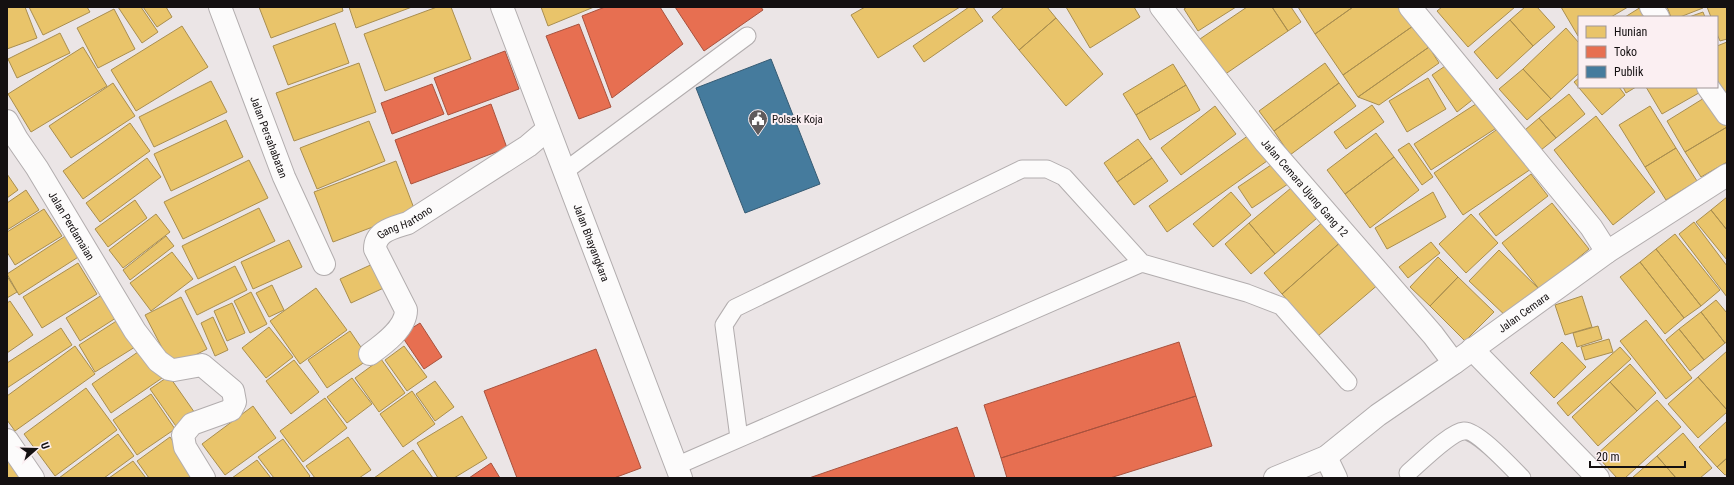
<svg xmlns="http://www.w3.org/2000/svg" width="1734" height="485" viewBox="0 0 1734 485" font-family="'Roboto Condensed',sans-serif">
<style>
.homes{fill:#e9c46a;stroke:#a98e4f}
.shops{fill:#e76f51;stroke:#a8523e}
.public{fill:#457b9d;stroke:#365b73}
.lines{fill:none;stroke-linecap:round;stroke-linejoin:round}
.service-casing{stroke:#b2adae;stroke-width:19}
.minor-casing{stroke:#b2adae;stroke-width:24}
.tertiary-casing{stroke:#b2adae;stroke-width:24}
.service{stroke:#fcfbfb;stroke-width:17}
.minor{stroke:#fcfbfb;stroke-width:22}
.tertiary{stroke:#fcfbfb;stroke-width:22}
.labels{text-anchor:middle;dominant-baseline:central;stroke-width:4;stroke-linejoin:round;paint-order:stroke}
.poi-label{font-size:11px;fill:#141011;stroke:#fbeff2;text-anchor:start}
.street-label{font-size:11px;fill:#141011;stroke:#fbeff2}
</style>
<rect width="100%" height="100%" fill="#ebe5e6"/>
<!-- homes -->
<path class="homes" d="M 7,7 L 25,7 L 37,38 L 7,49 Z
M 29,7 L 87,7 L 90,12 L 43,35 Z
M 118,7 L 141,7 L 158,32 L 142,43 Z
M 143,7 L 166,7 L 172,17 L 157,27 Z
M 259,7 L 342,7 L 343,11 L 271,38 Z
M 349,7 L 412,7 L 356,28 Z
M 437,7 L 451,7 L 471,59 L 385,91 L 364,34 Z
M 541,7 L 594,7 L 548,26 Z
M 865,7 L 960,7 L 878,58 L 851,15 Z
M 969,7 L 973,7 L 983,21 L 924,62 L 913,46 Z
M 1004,7 L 1047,7 L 1056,18 L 1019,50 L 992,17 Z
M 1066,7 L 1134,7 L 1140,17 L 1090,48 Z
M 1187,7 L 1236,7 L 1198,31 L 1184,9 Z
M 1247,7 L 1272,7 L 1288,31 L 1224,75 L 1200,39 Z
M 1272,7 L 1291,7 L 1301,22 L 1288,31 Z
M 1298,7 L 1353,7 L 1315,34 Z
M 1353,7 L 1401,7 L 1413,26 L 1343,75 L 1315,34 Z
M 1442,7 L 1515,7 L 1468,47 L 1437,11 Z
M 1525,7 L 1537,7 L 1555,27 L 1533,46 L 1510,20 Z
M 1561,7 L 1628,7 L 1611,17 L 1579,17 L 1578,36 Z
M 1641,7 L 1657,17 L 1625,17 Z
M 1667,7 L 1703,7 L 1703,8 L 1680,17 L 1671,17 Z
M 1707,7 L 1727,7 L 1727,39 L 1720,41 L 1717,34 L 1717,17 L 1711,17 Z
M 114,9 L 135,49 L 98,68 L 77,28 Z
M 1703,12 L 1705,17 L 1689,17 Z
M 1056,18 L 1103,74 L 1066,106 L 1019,50 Z
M 1510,20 L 1533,46 L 1497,79 L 1474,52 Z
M 335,23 L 349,63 L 288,85 L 273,46 Z
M 182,26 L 208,67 L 136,111 L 111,70 Z
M 1413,26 L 1429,47 L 1358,97 L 1343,75 Z
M 1566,28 L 1579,43 L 1579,73 L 1551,99 L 1523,69 Z
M 60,33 L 70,53 L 17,78 L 8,59 Z
M 1727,42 L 1727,97 L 1717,83 L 1717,46 Z
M 83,47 L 107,86 L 31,132 L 8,94 Z
M 1429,47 L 1439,63 L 1379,105 L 1358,97 Z
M 1451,62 L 1476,97 L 1457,112 L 1432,75 Z
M 359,63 L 376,112 L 294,141 L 276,93 Z
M 1325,63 L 1339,83 L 1274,131 L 1259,111 Z
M 1173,64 L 1186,85 L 1136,115 L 1123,94 Z
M 1523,69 L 1551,99 L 1527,120 L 1499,89 Z
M 1428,78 L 1446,109 L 1407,132 L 1389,101 Z
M 1579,78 L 1579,87 L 1619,87 L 1625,95 L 1602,115 L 1574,82 Z
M 211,81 L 227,112 L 154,147 L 139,117 Z
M 113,83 L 135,116 L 71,158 L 49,126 Z
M 1339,83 L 1356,106 L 1290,155 L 1274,131 Z
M 1186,85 L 1200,110 L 1150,140 L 1136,115 Z
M 1623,87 L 1636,87 L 1626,93 Z
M 1646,87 L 1703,87 L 1704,90 L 1662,114 Z
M 1569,94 L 1585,114 L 1556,138 L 1539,118 Z
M 1709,95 L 1727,125 L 1727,127 L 1685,152 L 1667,121 Z
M 1482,100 L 1498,127 L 1431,170 L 1414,144 Z
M 1372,105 L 1384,122 L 1346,149 L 1334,132 Z
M 1215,106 L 1236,134 L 1181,175 L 1161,148 Z
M 1650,106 L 1676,148 L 1645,167 L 1619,125 Z
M 1596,116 L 1655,192 L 1613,225 L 1554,150 Z
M 1539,118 L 1556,138 L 1541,150 L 1525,130 Z
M 226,120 L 243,157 L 171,191 L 154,154 Z
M 369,121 L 385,161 L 317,189 L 300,148 Z
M 130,123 L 150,151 L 83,199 L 63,171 Z
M 1502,126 L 1531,169 L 1463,215 L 1434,173 Z
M 1727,127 L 1727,162 L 1701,177 L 1685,152 Z
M 1376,133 L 1394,157 L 1345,194 L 1327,170 Z
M 1249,135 L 1267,161 L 1167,232 L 1149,206 Z
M 1138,139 L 1152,158 L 1117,182 L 1104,163 Z
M 1409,143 L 1433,177 L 1422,185 L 1398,150 Z
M 1676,148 L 1697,181 L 1666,200 L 1645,167 Z
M 1394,157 L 1419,190 L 1370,228 L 1345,194 Z
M 147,158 L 161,177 L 100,222 L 86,203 Z
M 1152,158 L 1168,181 L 1134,205 L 1117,182 Z
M 249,160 L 268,198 L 183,239 L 164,202 Z
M 396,161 L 415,211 L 333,242 L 314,192 Z
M 1277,161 L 1291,182 L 1252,208 L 1238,187 Z
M 7,174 L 18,190 L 7,198 Z
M 1531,174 L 1548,196 L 1496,236 L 1479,214 Z
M 1297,183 L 1323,213 L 1275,254 L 1249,223 Z
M 26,190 L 39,210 L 7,230 L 7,203 Z
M 1231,192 L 1251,215 L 1213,247 L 1193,224 Z
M 1433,192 L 1446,217 L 1387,249 L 1375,228 Z
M 1727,197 L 1727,230 L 1711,210 Z
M 135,200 L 147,218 L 108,247 L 95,229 Z
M 1552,203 L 1589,249 L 1540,290 L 1502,243 Z
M 259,208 L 275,241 L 198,279 L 182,246 Z
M 44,209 L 62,236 L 15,265 L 7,252 L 7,232 Z
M 1711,210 L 1727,230 L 1727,260 L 1696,222 Z
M 156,214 L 170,232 L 123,268 L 109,250 Z
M 1471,214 L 1498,243 L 1466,273 L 1439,244 Z
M 1325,220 L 1343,240 L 1282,294 L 1264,273 Z
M 1694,222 L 1727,266 L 1727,297 L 1679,234 Z
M 1249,223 L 1275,254 L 1251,274 L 1225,244 Z
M 70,233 L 83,254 L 19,295 L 7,274 Z
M 1675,234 L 1720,290 L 1701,306 L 1656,249 Z
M 166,236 L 174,246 L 130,280 L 123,270 Z
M 289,240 L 302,267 L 253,289 L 241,262 Z
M 1343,240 L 1380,283 L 1318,336 L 1282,294 Z
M 1431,242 L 1440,253 L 1408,278 L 1399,267 Z
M 1656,249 L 1701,306 L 1684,318 L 1640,262 Z
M 1499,250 L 1540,290 L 1510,320 L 1469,281 Z
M 172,252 L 193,279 L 151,311 L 130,283 Z
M 1438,257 L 1458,277 L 1430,306 L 1410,287 Z
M 377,262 L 388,286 L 351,303 L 340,279 Z
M 1640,262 L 1684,318 L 1665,334 L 1620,277 Z
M 78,263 L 97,294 L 42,328 L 23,297 Z
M 235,266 L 247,290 L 197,315 L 185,291 Z
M 7,276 L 17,292 L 7,298 Z
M 1458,277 L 1494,312 L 1465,341 L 1430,306 Z
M 272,285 L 284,310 L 269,317 L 256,293 Z
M 316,288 L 347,330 L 300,364 L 270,321 Z
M 251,292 L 267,324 L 250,333 L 234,301 Z
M 105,293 L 119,316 L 80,341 L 66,318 Z
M 1582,296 L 1592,327 L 1565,335 L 1555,305 Z
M 181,297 L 207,349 L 172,367 L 145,315 Z
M 1716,300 L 1727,313 L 1727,342 L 1725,343 L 1701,312 Z
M 10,301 L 33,335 L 7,353 L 7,303 Z
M 232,303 L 245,333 L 227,341 L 214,311 Z
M 1701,312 L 1725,343 L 1704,360 L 1679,329 Z
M 213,317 L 228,350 L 215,356 L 201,323 Z
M 118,320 L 135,347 L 95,372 L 79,345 Z
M 1646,320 L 1692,378 L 1666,399 L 1620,341 Z
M 1598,326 L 1602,339 L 1577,347 L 1573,333 Z
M 269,327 L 293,357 L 266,378 L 242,348 Z
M 61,328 L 72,345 L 7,388 L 7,363 Z
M 1679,329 L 1704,360 L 1690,371 L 1666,340 Z
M 350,331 L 369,359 L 327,388 L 308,360 Z
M 1609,339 L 1613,352 L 1585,360 L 1581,347 Z
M 1562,342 L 1586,367 L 1554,398 L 1530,373 Z
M 75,346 L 95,374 L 15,431 L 7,420 L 7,396 Z
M 404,346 L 427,377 L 407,391 L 385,360 Z
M 145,347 L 165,376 L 111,413 L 92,384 Z
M 1620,347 L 1631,359 L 1568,416 L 1557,403 Z
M 1727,351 L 1727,410 L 1698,377 Z
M 381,359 L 405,393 L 379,412 L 355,378 Z
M 294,360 L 319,392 L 291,414 L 266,381 Z
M 1630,364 L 1656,393 L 1637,411 L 1610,382 Z
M 169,376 L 197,416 L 178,429 L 150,389 Z
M 1698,377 L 1727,410 L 1727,412 L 1698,438 L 1668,404 Z
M 352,378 L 372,404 L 347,423 L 327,397 Z
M 435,381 L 454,407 L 435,421 L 416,394 Z
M 1610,382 L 1637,411 L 1598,446 L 1572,417 Z
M 86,388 L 117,430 L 55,476 L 24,434 Z
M 412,391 L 435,424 L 403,447 L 380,414 Z
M 151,394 L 175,429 L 137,455 L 113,420 Z
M 325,398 L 347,428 L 303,462 L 280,431 Z
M 1657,400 L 1681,427 L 1625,478 L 1617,478 L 1596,455 Z
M 253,406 L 276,438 L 225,475 L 202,444 Z
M 462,416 L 487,458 L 454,478 L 438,478 L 417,443 Z
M 1727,421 L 1727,458 L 1717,467 L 1699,447 Z
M 1683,433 L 1712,468 L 1700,478 L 1676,478 L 1657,456 Z
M 118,434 L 134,456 L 104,478 L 59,478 Z
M 170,437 L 195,474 L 190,478 L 149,478 L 137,461 Z
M 348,437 L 371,470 L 359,478 L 315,478 L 306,466 Z
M 283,439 L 310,476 L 308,478 L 274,478 L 258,457 Z
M 7,442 L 20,478 L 7,478 Z
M 413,450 L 433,478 L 374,478 Z
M 1657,456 L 1676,478 L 1632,478 Z
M 1727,458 L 1727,474 L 1725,475 L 1717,467 Z
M 257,460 L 271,478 L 232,478 Z
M 133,461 L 146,478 L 109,478 Z"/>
<!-- shops -->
<path class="shops" d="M 605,7 L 660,7 L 683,44 L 612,98 L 582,16 Z
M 675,7 L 761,7 L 763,10 L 704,51 Z
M 579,24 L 611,107 L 579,119 L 546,36 Z
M 505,51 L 519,89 L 448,115 L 434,78 Z
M 432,84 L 444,114 L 392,134 L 381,103 Z
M 491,104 L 507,148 L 411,184 L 395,140 Z
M 420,323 L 442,357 L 424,369 L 401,335 Z
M 1179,342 L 1196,396 L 1001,458 L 984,405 Z
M 596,349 L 641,468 L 614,478 L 517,478 L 484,391 Z
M 1196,396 L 1212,446 L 1110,478 L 1007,478 L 1001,458 Z
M 957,427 L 975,478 L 809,478 Z
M 491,463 L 500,478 L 469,478 Z"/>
<!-- public -->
<path class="public" d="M 771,59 L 820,184 L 745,213 L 696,88 Z"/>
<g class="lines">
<defs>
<path id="service" d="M 565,171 L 747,36
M 739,438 L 724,325 L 735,308 L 1022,169 L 1047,169 L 1064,177 L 1142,263 L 1247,293 L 1281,306 L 1348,382
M 676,466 L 1142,263
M 1408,473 C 1420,463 1450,432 1464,431 C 1476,429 1512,468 1522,478"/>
<g id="minor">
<path id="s1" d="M 220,7 L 284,177 L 324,264"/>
<path id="s2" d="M 1161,7 L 1265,142 L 1433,335 L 1454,363"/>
<path d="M 1410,7 L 1591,227 L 1607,252"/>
<path d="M 1651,7 L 1658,17"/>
<path d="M 1708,87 L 1727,114"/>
<path id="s3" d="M 7,121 L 17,139 L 37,168 L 135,331 L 158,361 L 169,369 L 174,370 L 202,365 L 233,391 L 235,402 L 231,410 L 192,424 L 183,435 L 185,447 L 204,478"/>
<path d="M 1472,349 L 1598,478"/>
<path id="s4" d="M 370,354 C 384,344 406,328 406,310 L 375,249 C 375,231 393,228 408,223 L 528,146 L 548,129"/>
<path d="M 7,440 L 33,478"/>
<path d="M 1326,457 L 1336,478"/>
<path id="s5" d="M 1275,478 L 1326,457 L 1378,415 L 1454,363 L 1607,252 L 1727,175"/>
</g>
<g id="tertiary">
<path id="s6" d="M 502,7 L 681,478"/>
</g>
</defs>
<!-- service casing -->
<use href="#service" class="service-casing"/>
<!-- minor casing -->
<use href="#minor" class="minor-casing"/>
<!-- tertiary casing -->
<use href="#tertiary" class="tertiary-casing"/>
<!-- service -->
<use href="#service" class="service"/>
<!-- minor -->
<use href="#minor" class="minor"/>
<!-- tertiary -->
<use href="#tertiary" class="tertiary"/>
</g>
<!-- icons -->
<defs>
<symbol id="civic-pin" viewBox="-11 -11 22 30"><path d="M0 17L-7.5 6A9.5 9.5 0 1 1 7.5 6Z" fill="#5f5b5c" stroke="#fbeff2"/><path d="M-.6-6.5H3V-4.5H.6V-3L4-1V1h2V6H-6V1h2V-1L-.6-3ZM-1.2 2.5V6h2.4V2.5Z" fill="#fff"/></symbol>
</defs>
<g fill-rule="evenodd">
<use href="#civic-pin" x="747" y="108" width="22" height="30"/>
</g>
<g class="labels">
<!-- poi labels -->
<g class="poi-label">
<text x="772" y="119">Polsek Koja</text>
</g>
<!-- street labels -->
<g class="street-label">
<text stroke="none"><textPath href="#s1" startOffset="139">Jalan Persahabatan</textPath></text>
<text stroke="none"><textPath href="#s2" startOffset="231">Jalan Cemara Ujung Gang 12</textPath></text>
<text stroke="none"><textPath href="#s4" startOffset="170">Gang Hartono</textPath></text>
<text stroke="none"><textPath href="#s3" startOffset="123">Jalan Perdamaian</textPath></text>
<text stroke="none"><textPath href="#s6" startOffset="252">Jalan Bhayangkara</textPath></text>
<text stroke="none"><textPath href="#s5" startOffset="300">Jalan Cemara</textPath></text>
</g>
</g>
<!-- border -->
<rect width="1734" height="485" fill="none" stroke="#141011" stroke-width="16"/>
<!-- legend -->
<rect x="1578" y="16" width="140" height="72" fill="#fbeff2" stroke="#9f9698"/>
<rect x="1586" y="26" width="20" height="12" fill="#e9c46a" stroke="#9f9698"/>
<text x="1614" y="36" font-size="12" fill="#141011">Hunian</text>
<rect x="1586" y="46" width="20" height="12" fill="#e76f51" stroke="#9f9698"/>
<text x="1614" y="56" font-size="12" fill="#141011">Toko</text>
<rect x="1586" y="66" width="20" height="12" fill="#457b9d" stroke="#9f9698"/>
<text x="1614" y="76" font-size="12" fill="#141011">Publik</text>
<!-- north arrow -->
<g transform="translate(36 449) rotate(70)" stroke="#fbeff2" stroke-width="3" paint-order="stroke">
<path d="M0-3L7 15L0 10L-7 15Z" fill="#141011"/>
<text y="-6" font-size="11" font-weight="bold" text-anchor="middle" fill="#141011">U</text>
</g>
<!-- scale -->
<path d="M1590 461v6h95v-6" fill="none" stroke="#141011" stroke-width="2"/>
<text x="1596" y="461" font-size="12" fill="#141011" stroke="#fbeff2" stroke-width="3" paint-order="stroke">20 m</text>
</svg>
